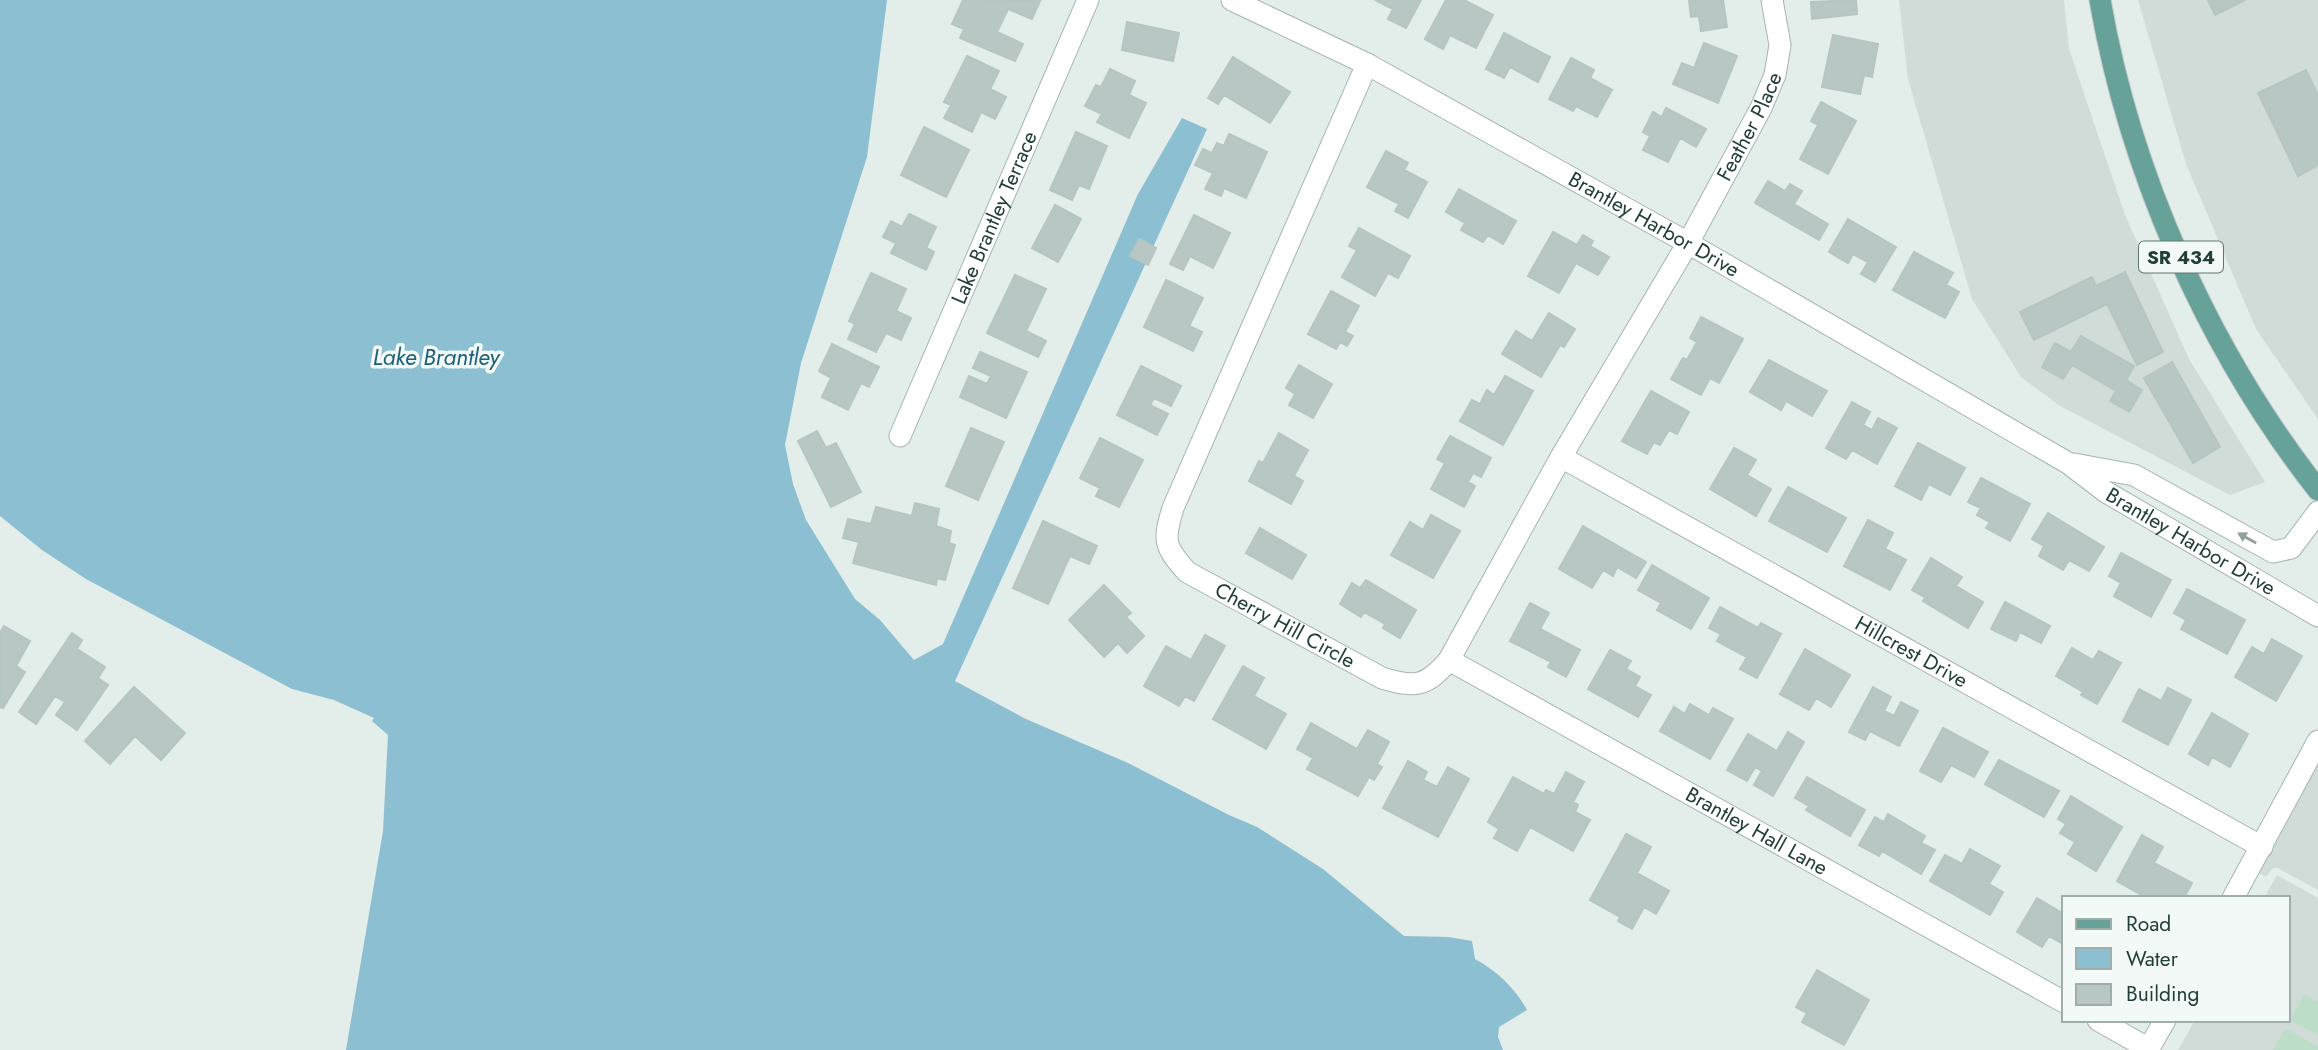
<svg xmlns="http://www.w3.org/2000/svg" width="2318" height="1050" viewBox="0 0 2318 1050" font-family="Jost,sans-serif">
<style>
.built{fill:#d1dcd8}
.green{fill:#bcdec8}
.water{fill:#8bbfd1}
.building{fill:#b8c7c3;stroke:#b5c6c1;stroke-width:2}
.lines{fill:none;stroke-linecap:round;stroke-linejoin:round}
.minor-casing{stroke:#a5b5b1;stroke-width:23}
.major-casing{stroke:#c1c9c8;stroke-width:23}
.minor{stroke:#fff;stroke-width:21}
.major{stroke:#67a299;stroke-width:21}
.oneway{fill:#909e9c}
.labels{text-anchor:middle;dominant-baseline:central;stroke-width:7;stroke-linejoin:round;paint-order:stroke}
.shield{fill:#f3f9f7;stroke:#617672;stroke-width:2}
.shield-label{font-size:19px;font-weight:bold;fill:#223e39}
.street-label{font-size:21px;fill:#223e39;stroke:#f3f9f7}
.water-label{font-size:23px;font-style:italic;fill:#1c607a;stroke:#f3f9f7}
</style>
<rect width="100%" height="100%" fill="#e3ede9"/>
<!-- built -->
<path class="built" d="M 1899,0 L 2064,0 L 2069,49 L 2125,215 L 2189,359 L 2265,482 L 2230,495 L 2060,406 L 2021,377 L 1972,299 L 1908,79 Z
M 2138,0 L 2318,0 L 2318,419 L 2256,329 L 2186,164 Z
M 2318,762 L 2318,890 L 2278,868 L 2273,868 L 2266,877 L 2259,873 Z
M 2277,875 L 2318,898 L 2318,1050 L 2178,1050 L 2195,1020 L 2288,1020 L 2288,898 L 2264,898 Z"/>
<!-- green -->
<path class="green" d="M 2304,994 L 2318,1002 L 2318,1035 L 2290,1020 Z
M 2285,1028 L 2318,1047 L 2318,1050 L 2273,1050 Z"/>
<!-- water -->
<path class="water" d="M 0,0 L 887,0 L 867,157 L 801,363 L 785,445 L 793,484 L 806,520 L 855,599 L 880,620 L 914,660 L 943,644 L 1138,194 L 1182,118 L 1207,129 L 955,681 L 1026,719 L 1128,763 L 1229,815 L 1257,827 L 1323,869 L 1404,936 L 1449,937 L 1472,941 L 1475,959 C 1497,971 1515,988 1527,1010 L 1499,1027 L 1498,1037 L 1503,1050 L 346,1050 L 383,831 L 388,735 L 372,721 L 374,718 L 334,700 L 292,689 L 86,579 L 42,550 L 0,516 Z"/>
<!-- building -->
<path class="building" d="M 963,0 L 1040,1 L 1032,19 L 1008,9 L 997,32 L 1023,44 L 1015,61 L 960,38 L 964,29 L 952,24 Z
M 1375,0 L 1421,0 L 1406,28 L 1388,19 L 1393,9 Z
M 1446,0 L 1464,0 L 1493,15 L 1476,48 L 1450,35 L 1443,49 L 1425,39 Z
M 1689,0 L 1723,0 L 1727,27 L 1701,31 L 1699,16 L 1691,17 Z
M 1856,0 L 1857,14 L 1812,19 L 1811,2 Z
M 2208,0 L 2245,0 L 2215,15 Z
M 1127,22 L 1179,33 L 1173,61 L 1122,50 Z
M 1504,33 L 1550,57 L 1538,82 L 1510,67 L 1504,78 L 1486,69 Z
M 1833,35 L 1878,44 L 1872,77 L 1864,75 L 1860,94 L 1822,87 Z
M 1704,43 L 1737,56 L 1718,103 L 1673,84 L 1682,63 L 1694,68 Z
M 967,56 L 999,71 L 990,89 L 1006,97 L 995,119 L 981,112 L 972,132 L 944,118 L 951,105 L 944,102 Z
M 1233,57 L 1290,92 L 1270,123 L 1224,95 L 1218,104 L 1208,98 Z
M 1571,58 L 1594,70 L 1590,78 L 1612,90 L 1597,117 L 1576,106 L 1573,111 L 1549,99 Z
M 1110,69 L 1135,81 L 1129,95 L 1146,103 L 1129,138 L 1097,122 L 1102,114 L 1085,106 L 1096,85 L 1101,87 Z
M 2306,70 L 2318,95 L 2318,165 L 2298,176 L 2258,93 Z
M 1821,102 L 1856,121 L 1828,174 L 1800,159 L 1818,125 L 1811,121 Z
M 1666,108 L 1706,129 L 1696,147 L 1680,138 L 1668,162 L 1643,150 L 1650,136 L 1643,132 L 1653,112 L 1662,117 Z
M 924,127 L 969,150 L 946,197 L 901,175 Z
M 1076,132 L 1107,146 L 1089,189 L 1079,185 L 1072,200 L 1050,190 Z
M 1229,134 L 1267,152 L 1246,198 L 1224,188 L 1221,196 L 1205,189 L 1213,173 L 1195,165 L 1203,149 L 1212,153 L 1217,143 L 1224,146 Z
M 1386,151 L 1408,163 L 1404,170 L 1427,182 L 1408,218 L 1395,211 L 1399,204 L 1367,187 Z
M 1768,181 L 1785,191 L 1790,184 L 1802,191 L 1794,204 L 1828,224 L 1819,240 L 1755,203 Z
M 1459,189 L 1516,221 L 1503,244 L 1488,235 L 1483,242 L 1461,230 L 1465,223 L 1446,212 Z
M 1055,205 L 1081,219 L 1058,262 L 1032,248 Z
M 909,214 L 936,227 L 926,248 L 934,252 L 926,270 L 891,253 L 896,243 L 883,237 L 891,221 L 902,227 Z
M 1194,215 L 1230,233 L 1213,268 L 1190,256 L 1183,270 L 1170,264 Z
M 1848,219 L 1896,247 L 1875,282 L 1861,274 L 1868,262 L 1853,254 L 1848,263 L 1829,252 Z
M 1359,228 L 1410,256 L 1398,278 L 1388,273 L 1375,296 L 1342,277 L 1357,250 L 1349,246 Z
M 1553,232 L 1577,245 L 1583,235 L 1593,241 L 1590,246 L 1609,257 L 1598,275 L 1576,263 L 1559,293 L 1528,276 Z
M 1139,239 L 1156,248 L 1148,265 L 1130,256 Z
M 1914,252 L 1953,273 L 1946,285 L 1959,292 L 1945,318 L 1893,290 Z
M 2125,272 L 2163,352 L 2137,365 L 2107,304 L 2034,340 L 2020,312 L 2092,277 L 2096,286 Z
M 871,273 L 906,289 L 896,311 L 911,318 L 901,340 L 886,333 L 876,352 L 848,339 L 855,324 L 849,321 Z
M 1015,275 L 1046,289 L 1026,331 L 1046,341 L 1038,357 L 987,333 Z
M 1166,280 L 1203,298 L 1189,326 L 1202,332 L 1193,351 L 1144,327 Z
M 1331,291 L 1359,306 L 1345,332 L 1353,336 L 1347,346 L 1340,342 L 1336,349 L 1308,334 Z
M 1549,313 L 1575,329 L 1564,347 L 1560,345 L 1541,377 L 1502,354 L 1516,331 L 1532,341 Z
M 1701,317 L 1743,339 L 1719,383 L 1710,378 L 1701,395 L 1671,379 L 1683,358 L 1687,360 L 1697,342 L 1690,338 Z
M 2081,336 L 2134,366 L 2126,380 L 2142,390 L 2129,412 L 2110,401 L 2116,391 L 2072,365 L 2063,379 L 2042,367 L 2055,343 L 2071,352 Z
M 832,344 L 879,367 L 869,387 L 861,383 L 848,410 L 822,397 L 831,378 L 819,371 Z
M 980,352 L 1027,372 L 1006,418 L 960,397 L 969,376 L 987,384 L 991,376 L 973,368 Z
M 1769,360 L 1827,391 L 1812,416 L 1786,401 L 1781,410 L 1750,392 Z
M 2172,362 L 2220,447 L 2193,463 L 2144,378 Z
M 1299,365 L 1332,384 L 1313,418 L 1289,405 L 1295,394 L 1286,388 Z
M 1141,366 L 1181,386 L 1171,406 L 1154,398 L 1150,405 L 1168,414 L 1157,435 L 1117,415 Z
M 1505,376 L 1533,391 L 1503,445 L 1460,421 L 1472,400 L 1480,404 L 1487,390 L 1494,395 Z
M 1651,391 L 1689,412 L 1677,434 L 1669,430 L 1660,445 L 1654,442 L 1647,454 L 1622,441 Z
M 1852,402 L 1870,412 L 1863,425 L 1872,430 L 1878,418 L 1897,428 L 1877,464 L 1852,450 L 1846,459 L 1826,448 Z
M 971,428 L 1004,442 L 978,500 L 946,486 Z
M 817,431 L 826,448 L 836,443 L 861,492 L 831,507 L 798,441 Z
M 1279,433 L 1308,450 L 1294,476 L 1303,481 L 1291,504 L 1249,481 L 1259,461 L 1263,463 Z
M 1450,436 L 1491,458 L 1481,477 L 1473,473 L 1468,482 L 1475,486 L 1464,507 L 1431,489 L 1445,463 L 1437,459 Z
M 1100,438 L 1143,460 L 1119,507 L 1096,496 L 1100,488 L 1080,478 Z
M 1918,443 L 1965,468 L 1950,495 L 1929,484 L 1921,500 L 1895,486 Z
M 1734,448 L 1756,460 L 1747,475 L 1771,489 L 1756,516 L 1710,489 Z
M 1981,478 L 2030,504 L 2010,541 L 1986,528 L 1990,522 L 1977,515 L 1981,508 L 1968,502 Z
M 1788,487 L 1846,518 L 1827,552 L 1769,521 Z
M 915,503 L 939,509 L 936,526 L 951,531 L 949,543 L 955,545 L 945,580 L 937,578 L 936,585 L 853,563 L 859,542 L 843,538 L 848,519 L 871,524 L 876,507 L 912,516 Z
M 2048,513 L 2104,547 L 2089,571 L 2069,560 L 2063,570 L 2039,556 L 2044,546 L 2032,539 Z
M 1431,515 L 1460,531 L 1433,578 L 1391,555 L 1410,522 L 1423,530 Z
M 1868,520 L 1893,533 L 1885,549 L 1906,560 L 1890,590 L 1844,566 Z
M 1043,521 L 1097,546 L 1089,564 L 1070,556 L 1048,604 L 1013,588 Z
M 1583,526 L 1646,562 L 1636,578 L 1617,567 L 1613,576 L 1603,570 L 1592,588 L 1559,569 Z
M 1260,528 L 1306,555 L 1292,579 L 1246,553 Z
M 2121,553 L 2171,580 L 2151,617 L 2114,596 L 2121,583 L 2109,576 Z
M 1931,558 L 1962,577 L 1956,586 L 1983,602 L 1968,628 L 1923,601 L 1925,597 L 1912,590 Z
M 1652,565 L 1709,598 L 1691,629 L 1657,610 L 1661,603 L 1638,590 Z
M 1366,580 L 1416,610 L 1400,638 L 1383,628 L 1385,624 L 1364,612 L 1361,617 L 1340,604 L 1352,583 L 1360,588 Z
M 1104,585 L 1131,613 L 1126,617 L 1144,636 L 1127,653 L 1118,643 L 1104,657 L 1069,620 Z
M 2187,589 L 2245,620 L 2227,654 L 2181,629 L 2186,620 L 2174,613 Z
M 2005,602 L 2050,626 L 2041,643 L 2020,632 L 2016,641 L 1991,629 Z
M 1530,603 L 1549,613 L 1540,629 L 1580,650 L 1566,677 L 1548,667 L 1551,662 L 1510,641 Z
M 1720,607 L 1758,628 L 1761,623 L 1781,634 L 1757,678 L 1740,669 L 1747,657 L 1717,641 L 1721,634 L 1709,628 Z
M 4,626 L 30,641 L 16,666 L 25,672 L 3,708 L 0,707 L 0,633 Z
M 72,633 L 82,640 L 77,649 L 105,667 L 98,678 L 108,685 L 77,730 L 56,715 L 65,702 L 55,696 L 36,724 L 19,712 Z
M 1205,635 L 1225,646 L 1194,701 L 1185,696 L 1179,706 L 1144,686 L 1166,646 L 1191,660 Z
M 2272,639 L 2302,656 L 2276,701 L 2235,677 L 2252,647 L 2264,654 Z
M 2072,648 L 2093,660 L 2099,651 L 2121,663 L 2097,704 L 2081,695 L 2083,692 L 2056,676 Z
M 1805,649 L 1850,675 L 1831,707 L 1816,698 L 1809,710 L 1780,694 Z
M 1610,650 L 1631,661 L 1626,669 L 1640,677 L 1635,686 L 1651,695 L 1638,717 L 1588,689 Z
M 1243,666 L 1264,678 L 1254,696 L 1286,714 L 1266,749 L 1213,719 Z
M 134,687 L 185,733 L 161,760 L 135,736 L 110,764 L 85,741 Z
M 1873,687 L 1891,697 L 1884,711 L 1894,716 L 1901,702 L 1918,711 L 1899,746 L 1870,731 L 1865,740 L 1849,732 Z
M 2168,688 L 2191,700 L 2168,745 L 2123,721 L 2139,689 L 2161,701 Z
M 1690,704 L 1709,715 L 1713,708 L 1733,719 L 1710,759 L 1660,731 L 1674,707 L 1685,714 Z
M 2212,713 L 2248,734 L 2230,767 L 2212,757 L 2208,765 L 2189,754 Z
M 1311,723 L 1357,749 L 1368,730 L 1389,742 L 1377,764 L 1382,767 L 1374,780 L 1369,777 L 1358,796 L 1307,769 L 1313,758 L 1297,749 Z
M 1943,728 L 1988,752 L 1974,777 L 1951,765 L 1941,782 L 1920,771 Z
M 1788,732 L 1804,742 L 1773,796 L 1754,785 L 1762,771 L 1755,767 L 1747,781 L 1727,770 L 1748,734 L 1777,751 Z
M 1999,760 L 2059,791 L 2044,817 L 1985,784 Z
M 1408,761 L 1427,772 L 1423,780 L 1437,787 L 1448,767 L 1469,779 L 1438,837 L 1383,808 Z
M 1566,772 L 1584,782 L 1573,802 L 1578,805 L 1575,812 L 1590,820 L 1573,851 L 1530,827 L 1517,851 L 1494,838 L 1499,829 L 1488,822 L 1513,777 L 1544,794 L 1546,790 L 1554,794 Z
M 1807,777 L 1865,810 L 1850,836 L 1806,810 L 1809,806 L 1795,798 Z
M 2071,796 L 2122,827 L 2096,871 L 2068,854 L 2075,842 L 2060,833 L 2066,824 L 2058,819 Z
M 1888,814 L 1925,836 L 1921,843 L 1935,850 L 1921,874 L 1882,851 L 1879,856 L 1859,845 L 1875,817 L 1884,822 Z
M 1626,834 L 1651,847 L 1637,873 L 1669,891 L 1656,914 L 1644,907 L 1632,929 L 1618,921 L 1620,917 L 1590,900 Z
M 2142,835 L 2163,847 L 2154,863 L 2192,883 L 2184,898 L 2147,898 L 2117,881 Z
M 1970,849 L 2000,866 L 1989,884 L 2003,892 L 1990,915 L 1930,881 L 1945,855 L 1962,864 Z
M 2037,898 L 2064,914 L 2063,944 L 2049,936 L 2042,947 L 2017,932 Z
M 1817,970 L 1869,1000 L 1844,1045 L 1802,1022 L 1807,1013 L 1796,1007 Z"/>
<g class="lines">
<defs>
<g id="minor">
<path id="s1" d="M 1232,0 L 1367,64 L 1688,243 L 2068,463 L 2106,492 L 2318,616"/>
<path id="s2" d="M 1367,64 L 1173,508 C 1163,541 1164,546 1187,572 L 1382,678 C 1415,688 1426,687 1449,660 L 1561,457 L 1688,243 L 1761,108 L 1775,75 L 1780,45 L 1772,0"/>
<path id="s3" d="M 900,436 L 1088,0"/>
<path id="s4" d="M 1561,457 L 2262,847"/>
<path d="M 2074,464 L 2134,475 L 2273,552 L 2291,548 L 2318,512"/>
<path id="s5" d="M 1449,660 L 2064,1002"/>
<path d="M 2233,898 L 2318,741"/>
<path d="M 2098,1020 L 2149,1049"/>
<path d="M 2148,1050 L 2165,1020"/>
</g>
<path id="major" d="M 2100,0 C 2130,174 2209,351 2318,490"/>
</defs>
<!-- minor casing -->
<use href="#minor" class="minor-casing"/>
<!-- major casing -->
<use href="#major" class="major-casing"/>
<!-- minor -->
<use href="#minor" class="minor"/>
<!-- major -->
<use href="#major" class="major"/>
</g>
<!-- one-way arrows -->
<defs><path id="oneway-solid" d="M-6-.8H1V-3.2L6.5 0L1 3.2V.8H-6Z" transform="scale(1.75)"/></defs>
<use class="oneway" href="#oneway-solid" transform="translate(2247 538) rotate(-151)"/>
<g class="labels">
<!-- shield labels -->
<rect class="shield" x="2139" y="241.5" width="84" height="31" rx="5"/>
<g class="shield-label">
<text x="2181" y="257">SR 434</text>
</g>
<!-- street labels -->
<g class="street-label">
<text stroke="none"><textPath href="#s2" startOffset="1466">Feather Place</textPath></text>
<text stroke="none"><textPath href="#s3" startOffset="238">Lake Brantley Terrace</textPath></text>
<text stroke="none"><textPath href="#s1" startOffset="478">Brantley Harbor Drive</textPath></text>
<text stroke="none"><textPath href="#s1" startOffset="1102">Brantley Harbor Drive</textPath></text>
<text stroke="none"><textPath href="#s2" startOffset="667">Cherry Hill Circle</textPath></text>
<text stroke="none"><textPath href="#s4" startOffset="401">Hillcrest Drive</textPath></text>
<text stroke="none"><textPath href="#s5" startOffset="352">Brantley Hall Lane</textPath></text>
</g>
<!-- water labels -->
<g class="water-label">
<text x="436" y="357">Lake Brantley</text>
</g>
</g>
<!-- legend -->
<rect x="2062" y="896" width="228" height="126" fill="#f3f9f7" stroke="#9faeab" stroke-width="2"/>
<rect x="2076" y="919" width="35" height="10" fill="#67a299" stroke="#9faeab" stroke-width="2"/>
<text x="2126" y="931" font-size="21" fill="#223e39">Road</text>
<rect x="2076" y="948" width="35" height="21" fill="#8bbfd1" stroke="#9faeab" stroke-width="2"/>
<text x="2126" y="966" font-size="21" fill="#223e39">Water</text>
<rect x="2076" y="984" width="35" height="21" fill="#b8c7c3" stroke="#9faeab" stroke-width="2"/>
<text x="2126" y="1001" font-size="21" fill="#223e39">Building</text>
</svg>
